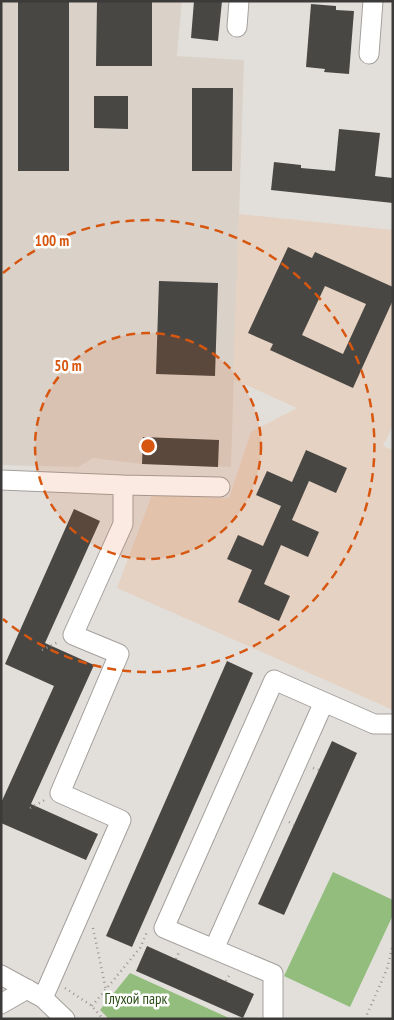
<svg xmlns="http://www.w3.org/2000/svg" width="394" height="1020" viewBox="0 0 394 1020" font-family="'PT Sans Narrow',sans-serif">
<style>
.built{fill:#dad2c8}
.education{fill:#e5d2c2}
.green{fill:#92bd7d}
.building{fill:#494744;fill-rule:evenodd}
.lines{fill:none;stroke-linecap:round;stroke-linejoin:round}
.minor-casing{stroke:#a3a09d;stroke-width:21}
.path{stroke:#989692;stroke-width:2.5;stroke-dasharray:1 4;stroke-linecap:butt}
.minor{stroke:#fff;stroke-width:19}
.ring{fill:none;stroke:#d75610;stroke-width:2.5;stroke-dasharray:9 6}
.labels{text-anchor:middle;dominant-baseline:central;stroke-width:5;stroke-linejoin:round;paint-order:stroke}
.park-label{font-size:15px;fill:#2b4e16;stroke:#fff}
.centre{fill:#d75610;stroke:#fff;stroke-width:2.5}
.ring-label{font-size:15px;text-anchor:middle;font-weight:bold;fill:#d75610;stroke:#fff;stroke-width:5;stroke-linejoin:round;paint-order:stroke}
</style>
<rect width="100%" height="100%" fill="#e2dfdb"/>
<!-- built -->
<path class="built" d="M 1,1 L 182,1 L 177,56 L 244,60 L 231,467 L 142,464 L 93,458 L 78,467 L 1,465 Z"/>
<!-- education -->
<path class="education" d="M 239,214 L 393,230 L 393,425 L 383,446 L 393,450 L 393,710 L 117,588 L 152,495 L 229,498 L 251,432 L 297,408 L 233,379 Z"/>
<!-- green -->
<path class="green" d="M 333,872 L 393,900 L 393,915 L 350,1007 L 284,976 Z
M 130,973 L 229,1018 L 228,1019 L 109,1019 L 100,1010 Z"/>
<!-- building -->
<path class="building" d="M 18,1 L 69,1 L 69,171 L 18,171 Z
M 97,1 L 152,1 L 152,66 L 96,66 Z
M 194,1 L 222,1 L 218,41 L 191,38 Z
M 311,4 L 336,6 L 336,10 L 354,11 L 349,74 L 324,72 L 325,69 L 306,67 Z
M 192,88 L 233,88 L 232,171 L 192,171 Z
M 94,96 L 128,96 L 128,129 L 94,128 Z
M 339,129 L 380,133 L 375,176 L 393,178 L 393,203 L 271,190 L 274,162 L 301,165 L 301,168 L 335,171 Z
M 288,247 L 312,258 L 315,252 L 393,287 L 393,300 L 353,388 L 270,350 L 273,344 L 248,333 ZM 325,286 L 366,304 L 343,354 L 302,335 Z
M 159,281 L 218,283 L 215,376 L 156,374 Z
M 143,437 L 219,440 L 218,467 L 142,464 Z
M 306,450 L 347,468 L 336,493 L 309,481 L 292,520 L 319,532 L 308,557 L 281,545 L 264,584 L 290,596 L 279,621 L 238,602 L 252,570 L 227,559 L 238,535 L 263,546 L 281,506 L 256,495 L 267,471 L 292,482 Z
M 74,509 L 100,521 L 45,643 L 94,665 L 31,804 L 98,834 L 86,860 L 1,823 L 1,803 L 54,686 L 5,664 Z
M 227,661 L 253,673 L 132,947 L 106,936 Z
M 332,741 L 357,753 L 284,915 L 258,904 Z
M 147,946 L 254,994 L 243,1018 L 136,971 Z"/>
<g class="lines">
<defs>
<path id="minor" d="M 237,27 L 239,1
M 369,54 L 373,1
M 1,480 L 123,485 L 123,524 L 73,635 L 119,654 L 60,793 L 121,820 L 43,998
M 123,485 L 220,487
M 214,949 L 324,702
M 1,975 L 43,998 L 65,1019
M 1,1004 L 27,989
M 273,1019 L 273,974 L 164,928 L 274,680 L 374,724 L 393,724"/>
</defs>
<!-- minor casing -->
<use href="#minor" class="minor-casing"/>
<!-- path -->
<path class="path" d="M 42,650 L 58,642
M 313,768 L 319,770
M 30,808 L 45,800
M 289,822 L 294,825
M 93,928 L 106,990
M 176,959 L 179,952
M 226,981 L 230,974
M 65,988 L 92,1006 L 103,1019
M 92,1006 L 140,948 L 147,932
M 365,1019 L 387,969 L 393,944"/>
<!-- minor -->
<use href="#minor" class="minor"/>
</g>
<!-- distance rings -->
<circle cx="148" cy="446" r="113" fill="#d75610" fill-opacity=".12"/>
<g class="ring">
<circle cx="148" cy="446" r="113"/>
<path d="M3 273A226 226 0 1 1 3 619"/>
</g>
<g class="labels">
<!-- park labels -->
<g class="park-label">
<text x="136" y="998">Глухой парк</text>
</g>
</g>
<circle cx="148" cy="446" r="8" class="centre"/>
<g class="ring-label">
<text x="52" y="246">100 m</text>
<text x="68" y="371">50 m</text>
</g>
<!-- border -->
<rect width="394" height="1020" fill="none" stroke="#3c3b39" stroke-width="5"/>
</svg>
